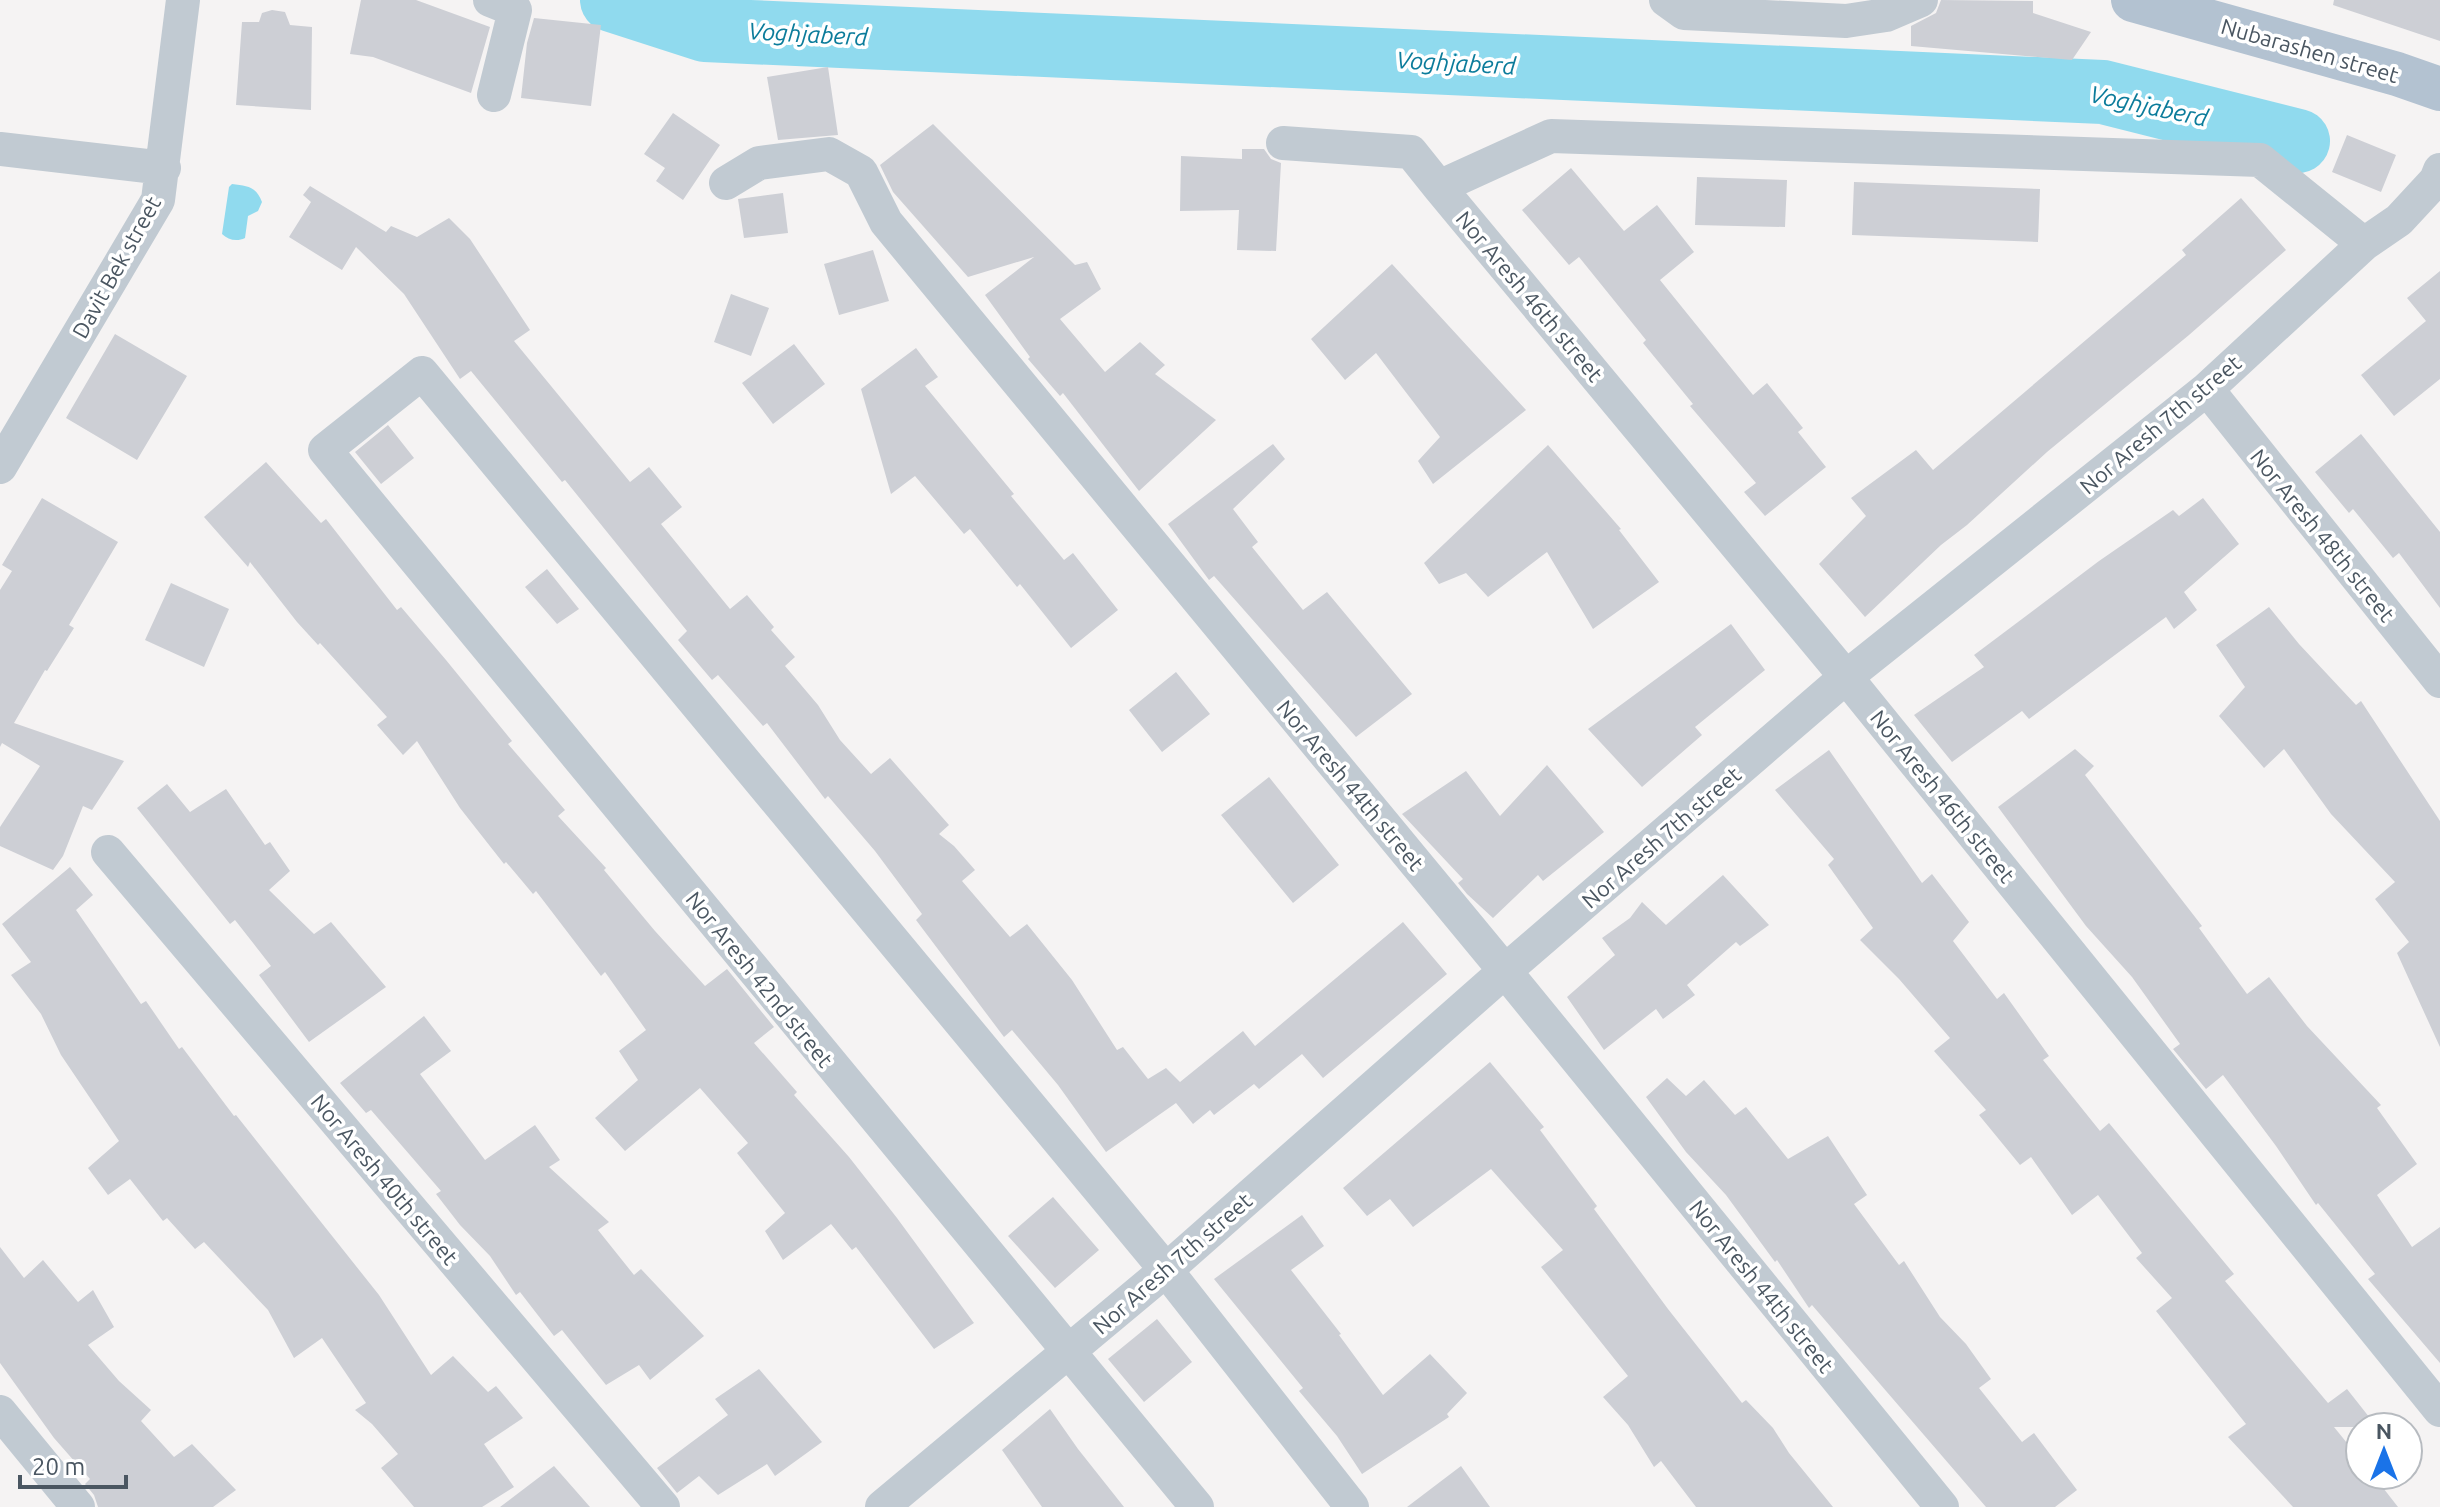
<svg xmlns="http://www.w3.org/2000/svg" width="2440" height="1507" viewBox="0 0 2440 1507" font-family="Ubuntu,sans-serif">
<style>
.water{fill:#90daee}
.lines{fill:none;stroke-linecap:round;stroke-linejoin:round}
.river{stroke:#90daee;stroke-width:64}
.building{fill:#cdcfd5}
.minor{stroke:#c1cad2;stroke-width:34}
.major{stroke:#b3c2d1;stroke-width:44}
.labels{text-anchor:middle;dominant-baseline:central;stroke-width:7;stroke-linejoin:round;paint-order:stroke}
.street-label{font-size:22px;fill:#4a5661;stroke:#fff}
.water-label{font-size:24px;font-style:italic;fill:#0c7c9b;stroke:#fff}
</style>
<rect width="100%" height="100%" fill="#f5f3f3"/>
<!-- water -->
<path class="water" d="M 232,184 C 247,186 256,186 262,202 L 258,211 L 248,216 L 245,238 C 237,242 228,240 222,234 L 229,187 Z"/>
<g class="lines">
<!-- river -->
<path class="river" d="M 612,0 L 705,30 L 2103,92 L 2298,141"/>
</g>
<!-- building -->
<path class="building" d="M 361,0 L 416,0 L 490,27 L 471,93 L 373,57 L 350,54 Z
M 1941,0 L 2033,1 L 2033,13 L 2091,32 L 2072,60 L 1911,46 L 1911,26 L 1936,13 Z
M 2334,0 L 2440,0 L 2440,41 L 2333,5 Z
M 272,10 L 285,12 L 290,25 L 312,27 L 311,110 L 236,105 L 242,22 L 259,22 L 262,13 Z
M 534,18 L 601,25 L 591,106 L 521,98 L 527,43 Z
M 828,67 L 838,135 L 778,140 L 767,77 Z
M 673,113 L 720,145 L 683,200 L 656,181 L 665,168 L 644,154 Z
M 933,124 L 1075,265 L 1087,262 L 1101,289 L 1060,319 L 1105,372 L 1140,342 L 1165,365 L 1155,374 L 1216,420 L 1139,491 L 1063,393 L 1060,396 L 1028,359 L 1030,357 L 985,295 L 1034,257 L 968,277 L 893,192 L 880,165 Z
M 2347,135 L 2396,155 L 2381,192 L 2332,172 Z
M 1242,149 L 1264,149 L 1271,159 L 1281,163 L 1276,251 L 1237,250 L 1239,210 L 1180,211 L 1181,156 L 1242,159 Z
M 1571,168 L 1624,231 L 1657,205 L 1694,252 L 1660,280 L 1753,395 L 1767,383 L 1803,428 L 1798,432 L 1826,467 L 1765,516 L 1744,492 L 1756,483 L 1690,406 L 1693,404 L 1643,343 L 1646,340 L 1579,257 L 1569,265 L 1522,210 Z
M 1697,177 L 1787,180 L 1785,227 L 1695,225 Z
M 1854,182 L 2040,189 L 2038,242 L 1852,235 Z
M 310,186 L 386,232 L 391,226 L 417,237 L 449,218 L 470,239 L 530,330 L 514,341 L 630,482 L 649,467 L 682,507 L 661,524 L 730,609 L 747,595 L 774,627 L 771,630 L 795,657 L 785,666 L 818,705 L 840,740 L 871,774 L 890,758 L 949,825 L 939,834 L 954,846 L 975,870 L 962,881 L 1010,937 L 1027,924 L 1072,980 L 1117,1050 L 1123,1047 L 1148,1079 L 1166,1068 L 1180,1082 L 1243,1031 L 1255,1046 L 1403,922 L 1447,974 L 1323,1078 L 1302,1054 L 1259,1089 L 1254,1084 L 1214,1115 L 1210,1110 L 1193,1124 L 1176,1103 L 1106,1152 L 1058,1085 L 1012,1030 L 1004,1037 L 916,920 L 922,914 L 875,851 L 828,796 L 825,799 L 767,723 L 763,726 L 718,675 L 712,680 L 678,640 L 687,631 L 565,480 L 562,482 L 471,371 L 460,379 L 404,294 L 356,247 L 342,270 L 289,237 L 311,202 L 303,195 Z
M 783,193 L 788,233 L 744,238 L 738,199 Z
M 2241,198 L 2286,250 L 2189,335 L 2047,452 L 1967,525 L 1941,545 L 1865,617 L 1819,564 L 1866,516 L 1851,498 L 1916,450 L 1933,470 L 2186,255 L 2182,250 Z
M 873,250 L 889,301 L 839,315 L 824,264 Z
M 1392,264 L 1526,410 L 1433,484 L 1418,461 L 1440,437 L 1376,353 L 1345,380 L 1311,339 Z
M 2440,271 L 2440,379 L 2394,416 L 2361,375 L 2426,321 L 2407,298 Z
M 731,294 L 769,308 L 751,356 L 714,342 Z
M 115,334 L 187,376 L 137,460 L 66,418 Z
M 794,344 L 825,384 L 773,424 L 742,383 Z
M 916,348 L 938,377 L 925,386 L 1014,494 L 1011,496 L 1064,560 L 1073,553 L 1118,610 L 1071,648 L 1020,584 L 1017,587 L 970,529 L 964,534 L 915,476 L 891,494 L 861,389 Z
M 388,425 L 414,458 L 381,484 L 355,452 Z
M 2361,434 L 2440,532 L 2440,608 L 2399,553 L 2393,558 L 2353,509 L 2349,513 L 2315,472 Z
M 1273,444 L 1285,459 L 1233,509 L 1258,542 L 1252,547 L 1303,610 L 1327,592 L 1412,694 L 1356,737 L 1214,576 L 1209,580 L 1168,524 Z
M 1548,445 L 1621,529 L 1619,530 L 1659,582 L 1593,629 L 1547,552 L 1488,597 L 1466,573 L 1439,584 L 1424,563 Z
M 266,462 L 321,523 L 326,519 L 397,610 L 401,607 L 446,660 L 512,741 L 508,744 L 565,810 L 558,816 L 606,868 L 604,870 L 655,931 L 705,986 L 727,969 L 774,1027 L 754,1043 L 797,1092 L 794,1095 L 849,1157 L 897,1218 L 974,1323 L 934,1349 L 856,1247 L 852,1250 L 831,1224 L 783,1260 L 765,1231 L 785,1213 L 737,1153 L 748,1143 L 700,1088 L 625,1151 L 595,1118 L 638,1080 L 619,1051 L 646,1030 L 605,972 L 601,976 L 536,891 L 533,894 L 506,862 L 504,864 L 460,808 L 417,741 L 403,755 L 377,725 L 387,717 L 320,643 L 318,645 L 297,622 L 250,562 L 248,567 L 204,517 Z
M 42,498 L 118,542 L 69,625 L 74,628 L 47,671 L 45,670 L 14,723 L 124,761 L 92,810 L 83,806 L 63,856 L 53,870 L 0,846 L 0,827 L 40,766 L 2,743 L 0,747 L 0,590 L 12,571 L 2,565 Z
M 2203,498 L 2239,544 L 2184,592 L 2197,610 L 2174,629 L 2166,617 L 2029,719 L 2022,711 L 1952,762 L 1914,715 L 1984,667 L 1974,655 L 2099,561 L 2173,510 L 2179,516 Z
M 547,569 L 579,609 L 557,624 L 525,587 Z
M 171,583 L 229,609 L 204,667 L 145,640 Z
M 2269,607 L 2299,644 L 2356,705 L 2361,701 L 2440,821 L 2440,1047 L 2397,953 L 2409,942 L 2375,899 L 2395,882 L 2331,814 L 2284,749 L 2264,768 L 2219,716 L 2245,687 L 2216,645 Z
M 1731,624 L 1765,670 L 1695,727 L 1702,735 L 1642,787 L 1588,729 Z
M 1176,672 L 1210,714 L 1162,752 L 1129,710 Z
M 2075,749 L 2094,766 L 2085,775 L 2202,926 L 2199,928 L 2247,994 L 2269,977 L 2307,1026 L 2381,1105 L 2377,1108 L 2417,1164 L 2377,1195 L 2412,1247 L 2440,1227 L 2440,1363 L 2368,1279 L 2375,1274 L 2318,1203 L 2316,1205 L 2276,1146 L 2223,1075 L 2206,1089 L 2173,1049 L 2180,1044 L 2132,977 L 2086,926 L 1998,807 Z
M 1829,750 L 1922,883 L 1932,874 L 1969,922 L 1953,941 L 1997,999 L 2004,993 L 2049,1056 L 2043,1060 L 2100,1131 L 2109,1123 L 2234,1274 L 2225,1281 L 2328,1403 L 2347,1389 L 2377,1427 L 2334,1427 L 2360,1459 L 2360,1475 L 2373,1475 L 2398,1507 L 2293,1507 L 2228,1437 L 2246,1424 L 2156,1311 L 2172,1298 L 2136,1258 L 2142,1253 L 2098,1195 L 2072,1215 L 2031,1157 L 2020,1165 L 1979,1115 L 1986,1110 L 1934,1051 L 1950,1038 L 1899,979 L 1860,940 L 1873,928 L 1828,865 L 1834,859 L 1775,790 Z
M 1547,765 L 1604,832 L 1543,881 L 1538,875 L 1493,918 L 1467,894 L 1458,883 L 1463,879 L 1402,814 L 1466,771 L 1500,816 Z
M 1269,777 L 1339,865 L 1293,903 L 1221,815 Z
M 167,784 L 190,812 L 226,789 L 265,845 L 270,842 L 290,871 L 269,890 L 314,934 L 331,922 L 386,987 L 309,1042 L 259,975 L 271,966 L 235,920 L 230,924 L 137,808 Z
M 70,867 L 93,895 L 76,910 L 141,1004 L 146,1001 L 179,1049 L 182,1047 L 234,1116 L 236,1115 L 379,1295 L 431,1375 L 453,1356 L 488,1392 L 496,1386 L 523,1418 L 484,1444 L 514,1487 L 482,1507 L 414,1507 L 381,1468 L 398,1454 L 372,1424 L 355,1410 L 366,1403 L 322,1338 L 294,1358 L 268,1310 L 204,1242 L 195,1249 L 167,1218 L 163,1221 L 130,1179 L 108,1195 L 88,1168 L 119,1141 L 61,1055 L 41,1014 L 11,975 L 31,962 L 2,924 Z
M 1723,875 L 1769,925 L 1740,946 L 1736,942 L 1687,985 L 1695,995 L 1663,1019 L 1656,1009 L 1604,1050 L 1567,997 L 1615,955 L 1602,938 L 1630,918 L 1642,902 L 1666,925 Z
M 424,1016 L 451,1051 L 420,1074 L 485,1160 L 535,1125 L 560,1160 L 549,1167 L 609,1222 L 598,1230 L 634,1275 L 641,1269 L 704,1336 L 650,1380 L 639,1365 L 606,1385 L 562,1330 L 554,1336 L 520,1292 L 516,1295 L 490,1256 L 460,1225 L 436,1194 L 441,1191 L 371,1110 L 366,1113 L 340,1083 Z
M 1490,1062 L 1544,1127 L 1540,1130 L 1597,1206 L 1594,1209 L 1668,1309 L 1742,1403 L 1746,1400 L 1773,1428 L 1789,1453 L 1833,1507 L 1696,1507 L 1661,1461 L 1654,1467 L 1628,1425 L 1603,1397 L 1628,1376 L 1541,1267 L 1563,1250 L 1491,1169 L 1413,1227 L 1390,1199 L 1367,1216 L 1343,1188 Z
M 1667,1078 L 1686,1096 L 1704,1080 L 1735,1115 L 1746,1107 L 1788,1159 L 1828,1136 L 1867,1195 L 1854,1204 L 1899,1265 L 1904,1261 L 1940,1317 L 1966,1344 L 1991,1379 L 1979,1388 L 2022,1442 L 2034,1433 L 2077,1490 L 2055,1507 L 1986,1507 L 1812,1305 L 1809,1308 L 1777,1260 L 1775,1262 L 1726,1195 L 1686,1152 L 1646,1097 Z
M 1053,1197 L 1099,1250 L 1055,1288 L 1008,1236 Z
M 1302,1215 L 1324,1246 L 1291,1270 L 1341,1334 L 1339,1335 L 1383,1395 L 1430,1354 L 1467,1393 L 1447,1414 L 1449,1417 L 1362,1474 L 1337,1436 L 1299,1391 L 1303,1388 L 1214,1279 Z
M 0,1247 L 24,1278 L 43,1260 L 78,1302 L 93,1290 L 114,1327 L 88,1345 L 119,1381 L 151,1410 L 141,1421 L 174,1457 L 192,1444 L 236,1490 L 213,1507 L 98,1507 L 94,1495 L 85,1484 L 90,1479 L 54,1438 L 0,1363 Z
M 1157,1319 L 1192,1362 L 1144,1402 L 1108,1359 Z
M 759,1369 L 822,1442 L 775,1476 L 767,1464 L 718,1495 L 699,1476 L 677,1493 L 657,1468 L 728,1415 L 715,1399 Z
M 1050,1409 L 1078,1449 L 1124,1507 L 1042,1507 L 1002,1450 Z
M 554,1466 L 590,1507 L 500,1507 Z
M 1461,1466 L 1490,1507 L 1407,1507 Z"/>
<g class="lines">
<!-- minor -->
<path class="minor" d="M 490,0 L 515,10 L 494,95
M 1666,0 L 1684,13 L 1846,21 L 1886,15 L 1921,0
M 1283,143 L 1411,152 L 1439,187 L 1551,136 L 2260,160 L 2364,244
M 0,149 L 164,168
M 726,183 L 759,163 L 829,154 L 861,172 L 886,222 L 1505,971 L 1942,1507
M 1439,187 L 1846,677 L 2440,1410
M 2207,389 L 2440,681
M 0,467 L 158,200 L 183,0
M 108,852 L 663,1507
M 0,1412 L 78,1507
M 882,1507 L 1166,1270 L 1505,971 L 1846,677 L 2207,389 L 2364,244 L 2399,220 L 2436,180 L 2440,170
M 1197,1507 L 325,450 L 422,373 L 1166,1270 L 1352,1507"/>
<!-- major -->
<path class="major" d="M 2133,0 L 2397,74 L 2440,89"/>
</g>
<g class="labels">
<!-- street labels -->
<g class="street-label">
<text transform="translate(2310 50) rotate(16)">Nubarashen street</text>
<text transform="translate(116 267) rotate(-61)">Davit Bek street</text>
<text transform="translate(1530 296) rotate(50)">Nor Aresh 46th street</text>
<text transform="translate(2160 424) rotate(-40)">Nor Aresh 7th street</text>
<text transform="translate(2323 535) rotate(51)">Nor Aresh 48th street</text>
<text transform="translate(1351 785) rotate(50)">Nor Aresh 44th street</text>
<text transform="translate(1943 796) rotate(51)">Nor Aresh 46th street</text>
<text transform="translate(1661 837) rotate(-41)">Nor Aresh 7th street</text>
<text transform="translate(760 979) rotate(51)">Nor Aresh 42nd street</text>
<text transform="translate(385 1179) rotate(50)">Nor Aresh 40th street</text>
<text transform="translate(1172 1263) rotate(-41)">Nor Aresh 7th street</text>
<text transform="translate(1762 1286) rotate(51)">Nor Aresh 44th street</text>
</g>
<!-- water labels -->
<g class="water-label">
<text transform="translate(808 34) rotate(3)">Voghjaberd</text>
<text transform="translate(1456 63) rotate(3)">Voghjaberd</text>
<text transform="translate(2149 106) rotate(12)">Voghjaberd</text>
</g>
</g>
<!-- north arrow -->
<g transform="translate(2384 1451)"><circle r="38" fill="#ffffff" stroke="#b7bbc0" stroke-width="2"/>
<path d="M0-6L14 30L0 20L-14 30Z" fill="#1a73e8"/>
<text y="-12" font-size="22" font-weight="bold" text-anchor="middle" fill="#4a5661">N</text>
</g>
<!-- scale -->
<path d="M20 1475v12h106v-12" fill="none" stroke="#4a5661" stroke-width="4"/>
<text x="32" y="1475" font-size="24" fill="#4a5661" stroke="#ffffff" stroke-width="6" paint-order="stroke">20 m</text>
</svg>
